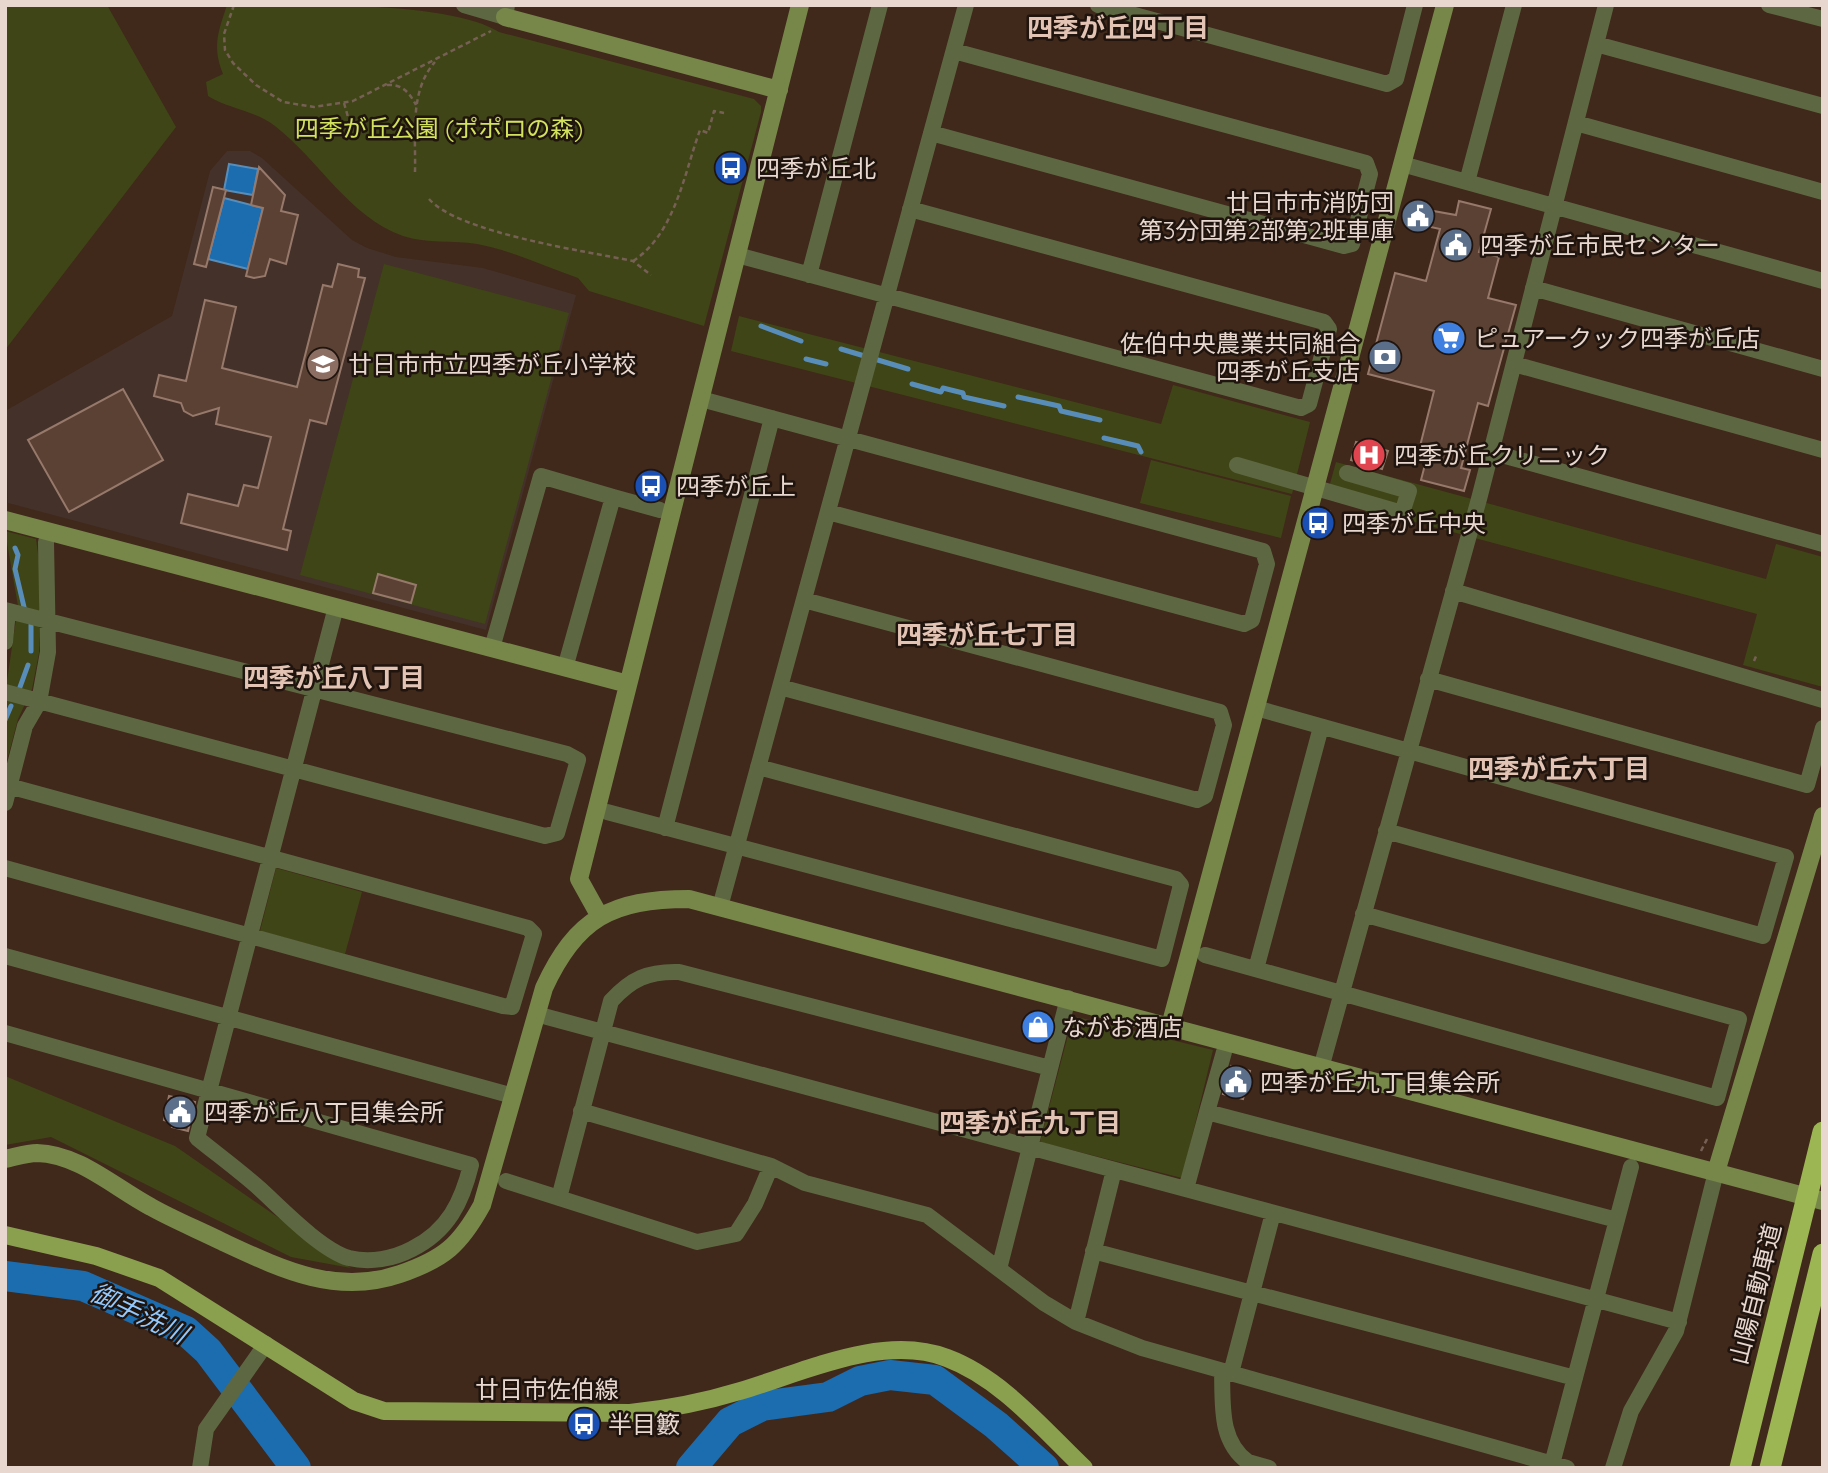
<svg xmlns="http://www.w3.org/2000/svg" width="1828" height="1473" viewBox="0 0 1828 1473" font-family="Quicksand,'Noto Sans JP',sans-serif">
<style>
.education{fill:#44312a}
.green{fill:#3f4516}
.water{fill:#1b6db0;stroke:#588db9;stroke-width:2}
.lines{fill:none;stroke-linecap:round;stroke-linejoin:round}
.stream{stroke:#588db9;stroke-width:5}
.river{stroke:#1b6db0;stroke-width:30}
.building{fill:#5a4133;stroke:#96796b;stroke-width:2}
.path{stroke:#766055;stroke-width:2.5;stroke-dasharray:5 3.5;stroke-linecap:butt}
.street{stroke:#5d6842;stroke-width:16}
.secondary{stroke:#77874a;stroke-width:18}
.primary{stroke:#8aa04f;stroke-width:18}
.highway{stroke:#9cb653;stroke-width:21}
.labels{text-anchor:middle;dominant-baseline:central;stroke-width:5;stroke-linejoin:round;paint-order:stroke}
.park-label{font-size:24px;fill:#d2e25c;stroke:#1f140e}
.poi-label{font-size:24px;fill:#e7d7cf;stroke:#1f140e;text-anchor:start}
.street-label{font-size:24px;fill:#e7d7cf;stroke:#1f140e}
.neighbourhood-label{font-size:26px;font-weight:bold;fill:#e3c4b4;stroke:#1f140e}
.water-label{font-size:26px;font-style:italic;fill:#91c8fe;stroke:#1f140e}
</style>
<rect width="100%" height="100%" fill="#40281b"/>
<!-- education -->
<path class="education" d="M 227,151 L 250,151 L 262,158 L 352,240 L 367,248 L 396,257 L 483,268 L 576,295 L 486,630 L 8,503 L 5,411 L 172,316 L 210,171 Z"/>
<!-- green -->
<path class="green" d="M 5,5 L 107,5 L 176,127 L 5,350 Z
M 227,5 C 294,5 448,0 499,32 L 754,99 L 761,106 L 761,112 L 704,326 L 589,291 L 578,278 C 546,267 511,250 477,244 C 453,240 427,244 403,236 C 349,217 319,160 275,126 C 256,111 229,109 208,96 L 206,82 L 223,74 C 212,47 218,32 227,5 Z
M 384,264 L 569,313 L 485,624 L 300,575 Z
M 739,316 L 1161,424 L 1173,385 L 1310,422 L 1292,494 L 731,351 Z
M 1151,460 L 1291,496 L 1281,538 L 1140,503 Z
M 1336,462 L 1766,579 L 1776,544 L 1823,557 L 1823,687 L 1743,665 L 1757,614 L 1326,498 Z
M 5,531 L 36,539 L 40,568 L 39,653 L 32,689 L 18,719 L 5,768 L 5,694 L 18,606 Z
M 276,868 L 362,892 L 345,954 L 260,931 Z
M 1073,1016 L 1213,1050 L 1182,1178 L 1040,1142 Z
M 5,1076 L 175,1146 L 351,1268 L 291,1257 L 51,1137 L 5,1145 Z"/>
<!-- water -->
<path class="water" d="M 229,164 L 258,169 L 253,195 L 224,190 Z
M 224,198 L 263,208 L 248,269 L 208,259 Z"/>
<g class="lines">
<!-- stream -->
<path class="stream" d="M 761,326 L 801,341
M 841,349 L 908,369
M 806,359 L 826,364
M 912,384 L 941,392 L 943,388 L 963,393 L 964,397 L 1004,406
M 1018,397 L 1059,406 L 1061,411 L 1100,420
M 1104,438 L 1138,446 L 1141,452
M 15,548 L 18,555 L 15,569 L 24,607
M 31,625 L 31,651
M 20,687 L 28,665
M 5,720 L 11,706"/>
<!-- river -->
<path class="river" d="M 5,1276 L 83,1286 L 186,1331 L 208,1351 L 296,1468
M 691,1468 L 730,1422 L 762,1406 L 828,1397 L 860,1381 L 890,1375 L 935,1380 L 996,1425 L 1044,1468"/>
</g>
<!-- building -->
<path class="building" d="M 259,167 L 285,195 L 281,211 L 298,215 L 286,264 L 270,259 L 265,276 L 254,278 L 246,276 L 263,208 L 251,205 Z
M 213,187 L 226,190 L 206,267 L 194,264 Z
M 1459,201 L 1491,209 L 1479,252 L 1499,257 L 1488,298 L 1516,305 L 1488,406 L 1478,403 L 1461,468 L 1470,470 L 1464,491 L 1421,480 L 1427,457 L 1418,454 L 1434,391 L 1368,374 L 1395,273 L 1426,281 L 1440,229 L 1408,222 L 1411,207 L 1456,215 Z
M 338,264 L 359,269 L 358,277 L 365,278 L 326,424 L 310,420 L 283,529 L 291,531 L 287,550 L 181,523 L 188,494 L 238,506 L 244,485 L 258,488 L 271,437 L 216,424 L 219,408 L 193,416 L 184,411 L 181,403 L 154,396 L 159,375 L 186,381 L 205,300 L 236,307 L 222,368 L 297,387 L 323,285 L 332,287 Z
M 123,389 L 163,460 L 69,512 L 28,440 Z
M 1356,442 L 1388,451 L 1382,469 L 1351,460 Z
M 378,574 L 416,585 L 411,603 L 373,593 Z
M 1231,1066 L 1250,1071 L 1243,1099 L 1223,1094 Z
M 169,1096 L 195,1102 L 188,1131 L 172,1127 L 173,1123 L 164,1120 Z"/>
<g class="lines">
<!-- path -->
<path class="path" d="M 234,5 L 224,34 L 225,50 L 233,63 L 256,85 L 283,102 L 314,107 L 353,101 L 491,31
M 387,85 C 402,84 409,92 416,105
M 344,103 L 348,117
M 415,172 C 416,136 409,91 435,62
M 429,199 C 459,233 585,251 633,261 L 651,275
M 633,261 C 675,234 684,174 700,130 L 708,133 L 714,111 L 724,113
M 1328,515 L 1331,507
M 1754,661 L 1757,654
M 1701,1151 L 1707,1139"/>
<!-- street -->
<path class="street" d="M 464,5 L 505,17 L 507,5
M 1098,5 L 1387,84 L 1396,79 L 1415,5
M 1769,5 L 1823,19
M 1596,44 L 1823,106
M 1576,123 L 1823,192
M 931,133 L 1344,246 L 1352,244 L 1370,174 L 1366,163 L 954,51
M 1402,164 L 1823,281
M 1467,182 L 1514,5
M 737,255 L 1301,408 L 1309,404 L 1329,329 L 1324,322 L 910,209
M 809,275 L 880,5
M 1533,288 L 1823,369
M 1514,364 L 1823,450
M 701,399 L 1263,551 L 1267,564 L 1252,620 L 1244,624 L 828,512
M 1491,452 L 1823,544
M 1237,465 L 1402,513 L 1409,491 L 1347,473
M 613,497 L 660,510
M 1453,591 L 1823,700
M 5,610 L 567,754 L 578,760 L 557,833 L 545,836 L 5,692
M 5,642 L 8,611
M 492,648 L 541,476 L 613,497 L 565,668
M 1428,679 L 1807,785 L 1823,728
M 780,687 L 1197,800 L 1205,796 L 1224,725 L 1220,712 L 804,600
M 1256,708 L 1786,857 L 1763,936 L 1386,831
M 5,785 L 528,928 L 534,934 L 512,1007 L 503,1006 L 5,868
M 5,803 L 25,726 L 39,702 L 48,652 L 46,542
M 607,812 L 1162,959 L 1181,885 L 1176,879 L 758,767
M 665,828 L 772,418
M 720,907 L 966,5
M 1205,955 L 1717,1098 L 1739,1019 L 1363,914
M 5,956 L 513,1096
M 1256,969 L 1321,727
M 536,1014 L 1679,1322
M 5,1033 L 471,1165 C 462,1202 448,1231 412,1249 C 393,1259 370,1263 349,1258 C 321,1250 282,1209 260,1189 C 240,1171 218,1155 197,1138 L 209,1091 C 252,929 294,768 336,607
M 1321,1068 L 1479,499 L 1606,5
M 581,1111 L 771,1166 L 805,1183 L 927,1215 L 1044,1303 L 1076,1322 L 1142,1348 L 1567,1468
M 1207,1112 L 1224,1052
M 506,1181 L 697,1242 L 736,1234 L 755,1204 L 771,1166
M 1186,1189 L 1207,1112 L 1617,1220
M 559,1198 L 611,1001 C 631,979 648,971 679,972 L 1050,1068
M 1093,1251 L 1575,1378
M 999,1269 L 1068,998
M 1076,1322 L 1114,1170
M 1222,1371 C 1223,1405 1219,1441 1248,1462 L 1249,1468
M 1231,1373 L 1273,1213
M 1248,1462 L 1269,1468
M 1552,1464 L 1631,1167
M 200,1468 L 206,1429 L 266,1344
M 1613,1468 L 1631,1411 L 1676,1331 L 1716,1172"/>
<!-- secondary -->
<path class="secondary" d="M 505,17 L 779,90
M 5,520 L 628,684
M 599,915 L 579,879 L 800,5
M 1170,1026 L 1445,5
M 5,1159 C 15,1157 27,1153 37,1153 C 79,1154 115,1188 151,1207 C 174,1220 199,1230 223,1242 C 281,1269 336,1296 400,1274 C 444,1259 460,1245 482,1205 L 544,988 C 576,918 612,899 689,899 L 1823,1201
M 1716,1172 L 1823,816"/>
<!-- primary -->
<path class="primary" d="M 5,1235 L 96,1256 L 159,1278 L 354,1401 L 384,1411 L 630,1413 C 667,1409 704,1402 740,1391 C 802,1373 883,1333 947,1358 C 1001,1378 1043,1429 1084,1468"/>
<!-- highway -->
<path class="highway" d="M 1740,1468 L 1823,1132
M 1770,1468 L 1823,1254"/>
</g>
<!-- icons -->
<defs>
<symbol id="bus-disc" viewBox="-11 -11 22 22"><circle r="9.5" fill="#1a4fb4" stroke="#1f140e"/><path d="M-5-6H5V4H4V6H2V4H-2V6H-4V4H-5ZM-3.5-4V0h7V-4ZM-3.5 1.2v1.5H-2V1.2ZM2 1.2v1.5H3.5V1.2Z" fill="#fff"/></symbol>
<symbol id="civic-disc" viewBox="-11 -11 22 22"><circle r="9.5" fill="#5c6f8a" stroke="#1f140e"/><path d="M-.6-6.5H3V-4.5H.6V-3L4-1V1h2V6H-6V1h2V-1L-.6-3ZM-1.2 2.5V6h2.4V2.5Z" fill="#fff"/></symbol>
<symbol id="supermarket-disc" viewBox="-11 -11 22 22"><circle r="9.5" fill="#3f7fe0" stroke="#1f140e"/><path d="M-6-5.5h2.5l.6 2H6L4.5 2H-2.5L-4.4-4H-6ZM-1.5 3.2a1.3 1.3 0 1 0 .1 0ZM3 3.2a1.3 1.3 0 1 0 .1 0Z" fill="#fff"/></symbol>
<symbol id="bank-disc" viewBox="-11 -11 22 22"><circle r="9.5" fill="#5c6f8a" stroke="#1f140e"/><path d="M-6-4H6V4H-6ZM0-2.3a2.3 2.3 0 1 0 0 4.6a2.3 2.3 0 1 0 0-4.6Z" fill="#fff"/></symbol>
<symbol id="school-disc" viewBox="-11 -11 22 22"><circle r="9.5" fill="#8d6e63" stroke="#1f140e"/><path d="M0-5L7-2L0 1L-7-2ZM-4 1L0 2.5L4 1V4Q0 6-4 4Z" fill="#fff"/></symbol>
<symbol id="hospital-disc" viewBox="-11 -11 22 22"><circle r="9.5" fill="#e0444e" stroke="#1f140e"/><path d="M-5-5h3v3.5h4V-5h3V5h-3V1.5h-4V5h-3Z" fill="#fff"/></symbol>
<symbol id="shop-disc" viewBox="-11 -11 22 22"><circle r="9.5" fill="#3f7fe0" stroke="#1f140e"/><path d="M-5-2.5h2.3a2.7 3.5 0 0 1 5.4 0H5L5.5 6h-11ZM-1.5-2.5h3a1.5 2.3 0 0 0-3 0Z" fill="#fff"/></symbol>
</defs>
<g fill-rule="evenodd">
<use href="#bus-disc" x="712" y="149" width="38" height="38"/>
<use href="#civic-disc" x="1399" y="197" width="38" height="38"/>
<use href="#civic-disc" x="1437" y="226" width="38" height="38"/>
<use href="#supermarket-disc" x="1430" y="319" width="38" height="38"/>
<use href="#bank-disc" x="1366" y="338" width="38" height="38"/>
<use href="#school-disc" x="304" y="345" width="38" height="38"/>
<use href="#hospital-disc" x="1350" y="436" width="38" height="38"/>
<use href="#bus-disc" x="632" y="467" width="38" height="38"/>
<use href="#bus-disc" x="1299" y="504" width="38" height="38"/>
<use href="#shop-disc" x="1019" y="1008" width="38" height="38"/>
<use href="#civic-disc" x="1217" y="1063" width="38" height="38"/>
<use href="#civic-disc" x="161" y="1093" width="38" height="38"/>
<use href="#bus-disc" x="565" y="1405" width="38" height="38"/>
</g>
<g class="labels">
<!-- park labels -->
<g class="park-label">
<text x="439" y="128">四季が丘公園 (ポポロの森)</text>
</g>
<!-- poi labels -->
<g class="poi-label">
<text x="756" y="168">四季が丘北</text>
<text x="1394" y="202" text-anchor="end">廿日市市消防団<tspan x="1394" dy="28">第3分団第2部第2班車庫</tspan></text>
<text x="1480" y="245">四季が丘市民センター</text>
<text x="1474" y="338">ピュアークック四季が丘店</text>
<text x="1360" y="343" text-anchor="end">佐伯中央農業共同組合<tspan x="1360" dy="28">四季が丘支店</tspan></text>
<text x="348" y="364">廿日市市立四季が丘小学校</text>
<text x="1394" y="455">四季が丘クリニック</text>
<text x="676" y="486">四季が丘上</text>
<text x="1342" y="523">四季が丘中央</text>
<text x="1062" y="1027">ながお酒店</text>
<text x="1260" y="1082">四季が丘九丁目集会所</text>
<text x="204" y="1112">四季が丘八丁目集会所</text>
<text x="608" y="1424">半目籔</text>
</g>
<!-- street labels -->
<g class="street-label">
<text transform="translate(1755 1294) rotate(-76)">山陽自動車道</text>
<text x="547" y="1389">廿日市佐伯線</text>
</g>
<!-- neighbourhood labels -->
<g class="neighbourhood-label">
<text x="1118" y="27">四季が丘四丁目</text>
<text x="987" y="634">四季が丘七丁目</text>
<text x="334" y="677">四季が丘八丁目</text>
<text x="1559" y="768">四季が丘六丁目</text>
<text x="1030" y="1122">四季が丘九丁目</text>
</g>
<!-- water labels -->
<g class="water-label">
<text transform="translate(139 1313) rotate(26)">御手洗川</text>
</g>
</g>
<!-- border -->
<rect width="1828" height="1473" fill="none" stroke="#e7d7cf" stroke-width="14"/>
</svg>
